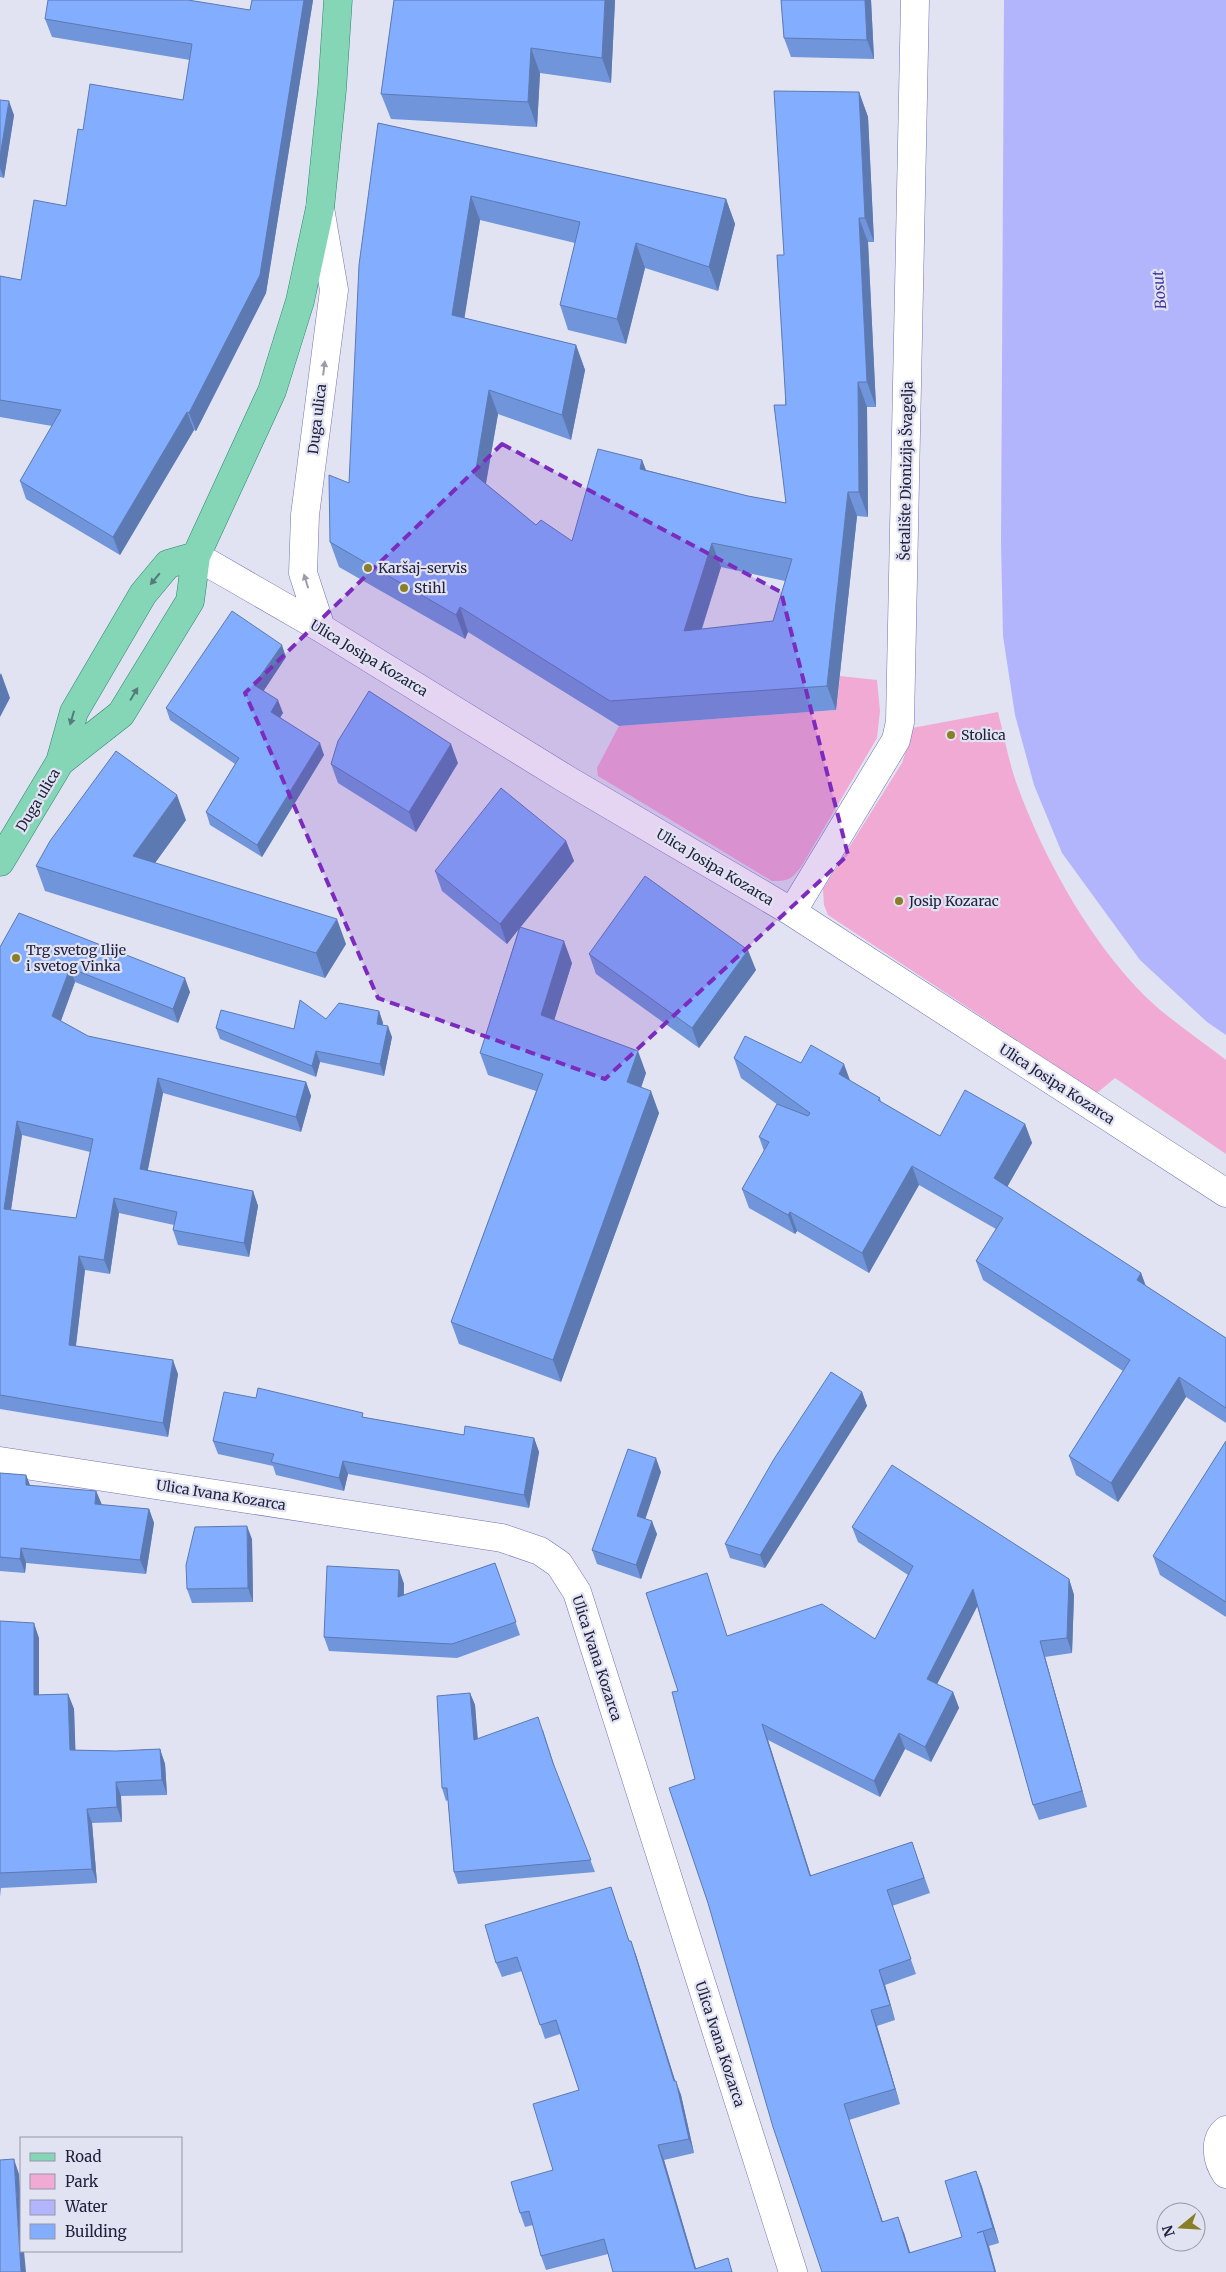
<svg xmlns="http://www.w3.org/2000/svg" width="1226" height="2272" viewBox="0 0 1226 2272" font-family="Merriweather,serif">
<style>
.green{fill:#f1aad4}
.water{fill:#b3b5fc}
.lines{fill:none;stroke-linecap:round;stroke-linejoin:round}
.minor-casing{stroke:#7373b7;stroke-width:29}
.major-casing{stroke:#2c856d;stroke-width:29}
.minor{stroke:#fff;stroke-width:28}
.major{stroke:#84d6b6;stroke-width:28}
.wall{fill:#7195da;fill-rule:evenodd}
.shaded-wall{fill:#5c79b2}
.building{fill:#83adfe;stroke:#5c79b2;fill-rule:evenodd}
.oneway{fill:#9c9ca8}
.oneway2{fill:#537c7a}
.marked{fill:#7b2cbf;fill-opacity:0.2;stroke:#7b2cbf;stroke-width:4;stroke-dasharray:10 6;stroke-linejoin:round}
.poi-dot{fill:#897f26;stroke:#e1e3f2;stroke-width:2}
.labels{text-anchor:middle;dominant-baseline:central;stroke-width:4.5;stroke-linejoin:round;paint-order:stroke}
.street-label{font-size:14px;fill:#22223e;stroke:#e1e3f2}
.poi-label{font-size:14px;fill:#22223e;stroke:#e1e3f2;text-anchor:start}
.water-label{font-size:15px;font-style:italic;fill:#43379b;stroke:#e1e3f2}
</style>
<rect width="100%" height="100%" fill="#e1e3f2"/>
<!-- green -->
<path class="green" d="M 840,676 L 877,680 L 880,711 L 877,738 L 801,867 C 791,880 788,881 772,881 L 598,776 L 597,768 L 619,726 L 836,710 Z
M 998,712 C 1004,735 1008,759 1016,782 C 1044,860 1096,954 1159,1009 C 1181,1027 1204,1043 1226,1060 L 1226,1154 L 1115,1078 L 1097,1093 L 828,915 L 824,905 L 823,889 L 902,763 L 911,736 L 912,728 Z"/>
<!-- water -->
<path class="water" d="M 1004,0 L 1226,0 L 1226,1035 L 1207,1022 L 1140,960 L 1062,853 L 1034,785 L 1015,715 L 1003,636 L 1001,543 Z"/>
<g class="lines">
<defs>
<path id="minor" d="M 320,208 L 334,290 L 305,515 L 303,573 L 321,628
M 196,556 L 321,628 L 566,779 L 792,912 L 1226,1193
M 792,912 L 896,740 L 900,722 L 915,0
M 0,1461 L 502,1538 L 540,1551 L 559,1564 L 577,1592 L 793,2272
M 1226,2130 C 1213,2141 1217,2161 1226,2174"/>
<path id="major" d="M 60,762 L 121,714 L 190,601 L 196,556 L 272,391 L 300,301 L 320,208 L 332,90 L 338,0
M 0,862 L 60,762 L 74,712 L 143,594 L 168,564 L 196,556"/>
</defs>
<!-- minor casing -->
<use href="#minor" class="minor-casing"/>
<!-- major casing -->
<use href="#major" class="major-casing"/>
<!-- minor -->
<use href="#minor" class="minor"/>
<!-- major -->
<use href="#major" class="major"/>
</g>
<!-- wall -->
<path class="wall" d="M 252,0 L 313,0 L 266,293 L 196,431 L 194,430 L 120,555 L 26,499 L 20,481 L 52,426 L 0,417 L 0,276 L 21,280 L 66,206 L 83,130 L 183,100 L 190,60 L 52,37 L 45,19 L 250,10 Z
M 394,0 L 615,0 L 611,83 L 540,73 L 537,127 L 391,119 L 381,94 Z
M 781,0 L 871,0 L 874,59 L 791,57 L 784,38 Z
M 859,92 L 868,117 L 874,242 L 868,242 L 876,407 L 867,407 L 868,517 L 857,516 L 836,710 L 619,726 L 468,632 L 465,639 L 339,567 L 330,542 L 349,483 L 378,123 L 726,199 L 735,224 L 718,291 L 645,268 L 626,344 L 568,330 L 560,305 L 575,243 L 480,220 L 464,318 L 576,345 L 585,370 L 571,440 L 498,414 L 486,484 L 536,525 L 572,541 L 642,460 L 646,470 L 748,496 L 786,503 L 784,255 ZM 721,567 L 785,581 L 773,621 L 702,629 Z
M 0,100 L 14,115 L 4,178 L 0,177 Z
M 286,657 L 263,691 L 283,713 L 280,717 L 324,755 L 262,857 L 210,825 L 206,812 L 235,764 L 170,720 L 166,708 Z
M 458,763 L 416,832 L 338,783 L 331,764 Z
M 186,820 L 155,863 L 346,944 L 325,978 L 45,891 L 36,866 Z
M 566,841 L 574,861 L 520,927 L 572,963 L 554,1020 L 646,1073 L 641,1088 L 659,1113 L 561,1382 L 459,1344 L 451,1322 L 536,1091 L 488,1075 L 480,1053 L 519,928 L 507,944 L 442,891 L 435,871 Z
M 0,947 L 190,992 L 178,1023 L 75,982 L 61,1021 L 88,1036 L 306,1082 L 311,1096 L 301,1132 L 163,1093 L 148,1170 L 253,1191 L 258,1206 L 249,1257 L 178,1245 L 173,1230 L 174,1225 L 119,1213 L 110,1274 L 85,1270 L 76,1346 L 178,1374 L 168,1437 L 0,1409 ZM 22,1135 L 90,1152 L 76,1218 L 11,1210 Z
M 589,954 L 756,970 L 699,1048 L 596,974 Z
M 379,1011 L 383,1023 L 383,1025 L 392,1037 L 384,1076 L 320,1062 L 316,1077 L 220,1039 L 216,1028 L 294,1029 L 326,1019 Z
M 734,1058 L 801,1063 L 851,1081 L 880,1098 L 881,1102 L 940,1136 L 1025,1124 L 1032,1143 L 1007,1187 L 1141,1273 L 1146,1286 L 1226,1338 L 1226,1423 L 1186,1397 L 1118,1502 L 1076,1475 L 1069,1456 L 1123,1371 L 983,1280 L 976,1261 L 996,1229 L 919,1185 L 869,1273 L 797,1231 L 795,1234 L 749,1208 L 742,1189 L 764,1151 L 759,1137 L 778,1105 L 741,1078 Z
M 862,1392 L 867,1406 L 765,1568 L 730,1558 L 725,1544 Z
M 256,1398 L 464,1435 L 534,1438 L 539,1452 L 529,1508 L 348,1474 L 344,1491 L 276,1475 L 273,1466 L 218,1454 L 213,1441 Z
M 1226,1441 L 1226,1617 L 1160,1575 L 1153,1556 Z
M 661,1472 L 645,1519 L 657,1534 L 641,1579 L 597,1564 L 592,1550 Z
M 0,1473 L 26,1475 L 30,1486 L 96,1491 L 102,1505 L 149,1509 L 154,1523 L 146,1574 L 26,1563 L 25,1573 L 0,1571 Z
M 852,1527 L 1069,1579 L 1074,1595 L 1072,1653 L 1045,1657 L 1087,1807 L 1039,1820 L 1033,1805 L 977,1606 L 937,1684 L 953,1692 L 959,1708 L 931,1762 L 905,1749 L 880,1797 L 768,1740 L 811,1876 L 912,1842 L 930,1893 L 892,1906 L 916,1974 L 885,1985 L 895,2020 L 877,2026 L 900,2104 L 849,2120 L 883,2222 L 904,2233 L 910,2253 L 962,2237 L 976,2171 L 982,2187 L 999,2243 L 989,2246 L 996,2272 L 822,2272 L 695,1779 L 678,1691 L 707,1573 L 727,1636 L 875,1639 L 908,1575 L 858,1542 Z
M 252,1539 L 253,1602 L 192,1603 L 187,1589 Z
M 495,1563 L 520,1635 L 457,1658 L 329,1651 L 324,1637 L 399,1570 L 404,1584 L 404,1595 Z
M 0,1621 L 39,1638 L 39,1695 L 68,1694 L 74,1709 L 75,1750 L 116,1751 L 160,1749 L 165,1764 L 167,1795 L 121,1796 L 122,1822 L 92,1823 L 97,1883 L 1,1888 L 0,1897 Z
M 470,1693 L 475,1705 L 477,1739 L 543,1730 L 556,1771 L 595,1872 L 458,1884 L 454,1872 L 448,1800 L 446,1801 L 442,1788 Z
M 611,1887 L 629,1941 L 636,1955 L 675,2081 L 681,2095 L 694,2153 L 664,2160 L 696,2269 L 733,2272 L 613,2272 L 608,2254 L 546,2270 L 541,2256 L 533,2225 L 525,2227 L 520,2213 L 553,2170 L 579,2090 L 560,2034 L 545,2039 L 522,1971 L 502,1977 L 496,1963 Z"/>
<!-- shaded-wall -->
<path class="shaded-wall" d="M 304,0 L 313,0 L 266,293 L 196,431 L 189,413 Z
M 605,0 L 615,0 L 611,83 L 602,58 Z
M 865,0 L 871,0 L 874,59 L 867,40 Z
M 531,48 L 540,73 L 537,127 L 528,102 Z
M 859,92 L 868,117 L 874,242 L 865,218 Z
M 9,101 L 14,115 L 4,178 L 0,168 L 0,157 Z
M 471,196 L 480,220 L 461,340 L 452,315 Z
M 726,199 L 735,224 L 718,291 L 709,267 Z
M 859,218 L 868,242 L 876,407 L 867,382 Z
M 636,243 L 645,268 L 626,344 L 617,319 Z
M 576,345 L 585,370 L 571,440 L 562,415 Z
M 858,382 L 867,407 L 868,517 L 859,492 Z
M 489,390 L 498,414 L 483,499 L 475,475 Z
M 187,412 L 194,430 L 120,555 L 113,537 Z
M 642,460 L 651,484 L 640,469 Z
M 848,492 L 857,516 L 836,710 L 827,686 Z
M 712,543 L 721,567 L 693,656 L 684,631 Z
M 460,607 L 468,632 L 465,639 L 456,615 Z
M 282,645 L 286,657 L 259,698 L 254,685 Z
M 1,673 L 10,698 L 0,717 L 0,675 Z
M 278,700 L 283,713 L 276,724 L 271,712 Z
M 320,743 L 324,755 L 262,857 L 257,845 Z
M 451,744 L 458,763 L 416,832 L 409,812 Z
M 177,795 L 186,820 L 142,881 L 133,856 Z
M 566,841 L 574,861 L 507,944 L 500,924 Z
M 337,919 L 346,944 L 325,978 L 316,953 Z
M 564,941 L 572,963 L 549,1037 L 541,1015 Z
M 748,950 L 756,970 L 699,1048 L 692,1028 Z
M 70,968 L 75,982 L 57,1031 L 52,1016 Z
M 185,978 L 190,992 L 178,1023 L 173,1009 Z
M 379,1011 L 383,1023 L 381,1035 L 377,1024 Z
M 388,1026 L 392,1037 L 384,1076 L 380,1064 Z
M 316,1051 L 320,1062 L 316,1077 L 312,1066 Z
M 638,1051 L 646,1073 L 635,1104 L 627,1082 Z
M 844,1064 L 851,1083 L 839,1074 Z
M 158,1078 L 163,1093 L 145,1183 L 140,1169 Z
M 306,1082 L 311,1096 L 301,1132 L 296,1117 Z
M 651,1091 L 659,1113 L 561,1382 L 553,1360 Z
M 17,1121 L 22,1135 L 9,1223 L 4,1209 Z
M 1025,1124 L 1032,1143 L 1001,1198 L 994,1178 Z
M 912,1166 L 919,1185 L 869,1273 L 862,1253 Z
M 253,1191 L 258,1206 L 249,1257 L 244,1243 Z
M 114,1198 L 119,1213 L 110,1274 L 104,1260 Z
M 790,1212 L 797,1231 L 795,1234 L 788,1215 Z
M 79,1256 L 85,1270 L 74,1360 L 69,1345 Z
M 1141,1273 L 1148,1293 L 1137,1280 Z
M 173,1360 L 178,1374 L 168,1437 L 163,1423 Z
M 1179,1377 L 1186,1397 L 1118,1502 L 1111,1483 Z
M 862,1392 L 867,1406 L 765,1568 L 760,1555 Z
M 534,1438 L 539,1452 L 529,1508 L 524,1495 Z
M 656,1458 L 661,1472 L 642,1529 L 637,1516 Z
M 343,1461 L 348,1474 L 344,1491 L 339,1478 Z
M 26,1475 L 32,1490 L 26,1485 Z
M 96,1491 L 102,1505 L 95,1504 Z
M 149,1509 L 154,1523 L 146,1574 L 140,1560 Z
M 652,1521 L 657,1534 L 641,1579 L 636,1565 Z
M 247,1526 L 252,1539 L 253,1602 L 248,1588 Z
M 21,1548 L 26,1563 L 25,1573 L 20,1559 Z
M 399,1570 L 404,1584 L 403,1611 L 398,1597 Z
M 1069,1579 L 1074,1595 L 1072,1653 L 1067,1638 Z
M 973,1589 L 978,1605 L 932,1694 L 927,1679 Z
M 34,1623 L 39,1638 L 39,1710 L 34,1695 Z
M 1040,1641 L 1045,1657 L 1087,1807 L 1082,1791 Z
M 953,1692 L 959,1708 L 931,1762 L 925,1747 Z
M 470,1693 L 475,1705 L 479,1752 L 474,1740 Z
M 68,1694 L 74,1709 L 76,1764 L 70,1750 Z
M 762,1724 L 768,1740 L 816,1892 L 810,1876 Z
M 899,1733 L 905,1749 L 880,1797 L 874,1781 Z
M 160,1749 L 165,1764 L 167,1795 L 162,1780 Z
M 116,1782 L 121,1796 L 122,1822 L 117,1807 Z
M 87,1809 L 92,1823 L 97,1883 L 92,1869 Z
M 631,1941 L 636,1955 L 679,2093 L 676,2081 L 681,2095 L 694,2153 L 689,2139 L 674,2081 Z
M 879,1970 L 885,1985 L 895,2020 L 890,2005 Z
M 871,2010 L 877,2026 L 900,2104 L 895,2089 Z
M 844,2104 L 849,2120 L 888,2238 L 882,2222 Z
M 658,2145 L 664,2160 L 697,2272 L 696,2272 Z
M 14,2159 L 19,2174 L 21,2204 L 21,2251 L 24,2251 L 26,2272 L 21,2272 Z
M 976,2171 L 982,2187 L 999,2243 L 993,2228 Z
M 898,2217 L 904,2233 L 915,2268 L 909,2253 Z
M 983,2231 L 989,2247 L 996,2272 L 995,2272 Z"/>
<!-- building -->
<path class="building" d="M 48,0 L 188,0 L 250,10 L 252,0 L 304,0 L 260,275 L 189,413 L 187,412 L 113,537 L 20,481 L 61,410 L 0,400 L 0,276 L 21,280 L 34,200 L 66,206 L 78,129 L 83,130 L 90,84 L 183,100 L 192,44 L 45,19 Z
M 394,0 L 605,0 L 602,58 L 531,48 L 528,102 L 381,94 Z
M 781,0 L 865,0 L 867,40 L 784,38 Z
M 774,91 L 859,92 L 865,218 L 859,218 L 867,382 L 858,382 L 859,492 L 848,492 L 827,686 L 610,701 L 460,607 L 456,615 L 330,542 L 329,475 L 349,483 L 359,265 L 378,123 L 726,199 L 709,267 L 636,243 L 617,319 L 560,305 L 580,222 L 471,196 L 452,315 L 576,345 L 562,415 L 489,390 L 475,475 L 536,525 L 541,520 L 572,541 L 598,449 L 642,460 L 640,469 L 748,496 L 786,503 L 774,405 L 786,405 L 777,255 L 784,255 ZM 712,543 L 792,559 L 773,621 L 684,631 Z
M 0,100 L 9,101 L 0,157 Z
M 232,611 L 282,645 L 254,685 L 278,700 L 271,712 L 320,743 L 257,845 L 206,812 L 239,758 L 166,708 Z
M 369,691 L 451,744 L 409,812 L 331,764 L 338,741 Z
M 116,751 L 177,795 L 133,856 L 337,919 L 316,953 L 36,866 L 50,841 Z
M 501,788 L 566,841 L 500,924 L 435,871 Z
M 645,876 L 748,950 L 692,1028 L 589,954 Z
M 19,913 L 185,978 L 173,1009 L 70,968 L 52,1016 L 88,1036 L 306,1082 L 296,1117 L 158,1078 L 140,1169 L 253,1191 L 244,1243 L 173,1230 L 177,1212 L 114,1198 L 104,1260 L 79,1256 L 69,1345 L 173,1360 L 163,1423 L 0,1395 L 0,947 ZM 17,1121 L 93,1139 L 76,1218 L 4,1209 Z
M 520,927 L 564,941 L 541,1015 L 638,1051 L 627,1082 L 651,1091 L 553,1360 L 451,1322 L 543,1074 L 480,1053 Z
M 300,1000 L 326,1019 L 339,1003 L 379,1011 L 377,1024 L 388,1026 L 380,1064 L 316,1051 L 312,1066 L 216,1028 L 221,1010 L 294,1029 Z
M 745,1036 L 801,1063 L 811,1045 L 844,1064 L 839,1074 L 880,1098 L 878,1100 L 940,1136 L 965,1090 L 1025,1124 L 994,1178 L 1141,1273 L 1137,1280 L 1226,1338 L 1226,1408 L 1179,1377 L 1111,1483 L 1069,1456 L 1130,1360 L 976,1261 L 1003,1218 L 912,1166 L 862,1253 L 790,1212 L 788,1215 L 742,1189 L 769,1142 L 759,1137 L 777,1104 L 808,1116 L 810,1113 L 734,1058 Z
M 831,1372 L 862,1392 L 760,1555 L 725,1544 L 774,1459 Z
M 258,1388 L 363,1413 L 362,1417 L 464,1435 L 465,1426 L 534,1438 L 524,1495 L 343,1461 L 339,1478 L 271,1462 L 274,1454 L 213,1441 L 224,1392 L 256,1398 Z
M 1226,1441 L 1226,1602 L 1153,1556 Z
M 628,1449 L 656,1458 L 637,1516 L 652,1521 L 636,1565 L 592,1550 Z
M 892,1465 L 1069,1579 L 1067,1638 L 1040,1641 L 1082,1791 L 1033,1805 L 973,1589 L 927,1679 L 953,1692 L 925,1747 L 899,1733 L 874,1781 L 762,1724 L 810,1876 L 912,1842 L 924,1878 L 887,1890 L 911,1959 L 879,1970 L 890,2005 L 871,2010 L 895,2089 L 844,2104 L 882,2222 L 898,2217 L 909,2253 L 962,2237 L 945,2181 L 976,2171 L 993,2228 L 977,2233 L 983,2231 L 995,2272 L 822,2272 L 773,2127 L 708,1903 L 669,1788 L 695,1779 L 672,1692 L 678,1691 L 646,1593 L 707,1573 L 727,1636 L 822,1604 L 875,1639 L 913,1566 L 852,1527 Z
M 0,1473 L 26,1475 L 26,1485 L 96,1491 L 95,1504 L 149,1509 L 140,1560 L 21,1548 L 20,1559 L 0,1557 Z
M 247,1526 L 248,1588 L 187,1589 L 186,1565 L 195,1527 Z
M 495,1563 L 516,1622 L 452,1644 L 324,1637 L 327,1566 L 399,1570 L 398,1597 Z
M 0,1621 L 34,1623 L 34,1695 L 68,1694 L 70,1750 L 116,1751 L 160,1749 L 162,1780 L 116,1782 L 117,1807 L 87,1809 L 92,1869 L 0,1873 Z
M 470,1693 L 474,1740 L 538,1717 L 553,1763 L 591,1860 L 454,1872 L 447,1788 L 442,1788 L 437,1696 Z
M 611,1887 L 629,1941 L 631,1941 L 674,2081 L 676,2081 L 689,2139 L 658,2145 L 695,2269 L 728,2258 L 732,2272 L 613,2272 L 604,2239 L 541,2256 L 529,2211 L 520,2213 L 511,2182 L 553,2170 L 533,2104 L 579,2090 L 556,2020 L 540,2025 L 517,1957 L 496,1963 L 485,1925 Z
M 14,2159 L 21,2272 L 0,2272 L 0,2160 Z"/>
<!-- one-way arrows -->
<defs><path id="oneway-solid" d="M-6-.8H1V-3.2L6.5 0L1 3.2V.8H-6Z" transform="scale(1.25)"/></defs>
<g class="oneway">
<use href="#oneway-solid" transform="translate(324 368) rotate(-83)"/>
<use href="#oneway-solid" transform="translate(306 581) rotate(-107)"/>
</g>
<g class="oneway2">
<use href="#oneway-solid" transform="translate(155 579) rotate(130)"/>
<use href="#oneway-solid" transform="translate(134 694) rotate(-59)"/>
<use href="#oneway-solid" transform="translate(72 718) rotate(106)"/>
</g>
<!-- marked area -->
<path class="marked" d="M 502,444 L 781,592 L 848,855 L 605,1079 L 378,998 L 245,693 Z"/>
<!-- markers -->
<g class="poi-dot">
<circle cx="368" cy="568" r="5"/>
<circle cx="404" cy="588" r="5"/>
<circle cx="951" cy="735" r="5"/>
<circle cx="899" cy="901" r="5"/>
<circle cx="16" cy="958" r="5"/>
</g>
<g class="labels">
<!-- street labels -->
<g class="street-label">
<text transform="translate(317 419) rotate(-83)">Duga ulica</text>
<text transform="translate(906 471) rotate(-89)">Šetalište Dionizija Švagelja</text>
<text transform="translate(369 658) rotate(31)">Ulica Josipa Kozarca</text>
<text transform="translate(38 800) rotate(-59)">Duga ulica</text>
<text transform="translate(715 867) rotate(31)">Ulica Josipa Kozarca</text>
<text transform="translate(1057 1084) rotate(33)">Ulica Josipa Kozarca</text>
<text transform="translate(221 1495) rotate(9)">Ulica Ivana Kozarca</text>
<text transform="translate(597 1658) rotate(72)">Ulica Ivana Kozarca</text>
<text transform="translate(720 2044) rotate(72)">Ulica Ivana Kozarca</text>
</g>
<!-- poi labels -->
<g class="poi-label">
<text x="378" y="568">Karšaj-servis</text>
<text x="414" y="588">Stihl</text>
<text x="961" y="735">Stolica</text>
<text x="909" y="901">Josip Kozarac</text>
<text x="26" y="950">Trg svetog Ilije<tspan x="26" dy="16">i svetog Vinka</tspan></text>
</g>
<!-- water labels -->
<g class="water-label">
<text transform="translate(1159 290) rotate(-95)">Bosut</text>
</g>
</g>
<!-- legend -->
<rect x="20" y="2137" width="162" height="115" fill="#e1e3f2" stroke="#9596aa"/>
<rect x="30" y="2153" width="25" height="8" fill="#84d6b6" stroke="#9596aa"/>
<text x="65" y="2162" font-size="15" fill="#22223e">Road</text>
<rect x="30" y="2174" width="25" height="15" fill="#f1aad4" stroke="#9596aa"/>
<text x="65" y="2187" font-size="15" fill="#22223e">Park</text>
<rect x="30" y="2200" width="25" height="15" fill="#b3b5fc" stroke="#9596aa"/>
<text x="65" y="2212" font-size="15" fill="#22223e">Water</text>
<rect x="30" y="2224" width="25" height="15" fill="#83adfe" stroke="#9596aa"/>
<text x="65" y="2237" font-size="15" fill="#22223e">Building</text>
<!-- north arrow -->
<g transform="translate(1181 2227) rotate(252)"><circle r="24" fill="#e1e3f2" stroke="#9596aa"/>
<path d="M0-4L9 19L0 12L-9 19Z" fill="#897f26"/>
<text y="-8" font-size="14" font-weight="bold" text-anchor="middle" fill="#22223e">N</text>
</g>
</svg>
